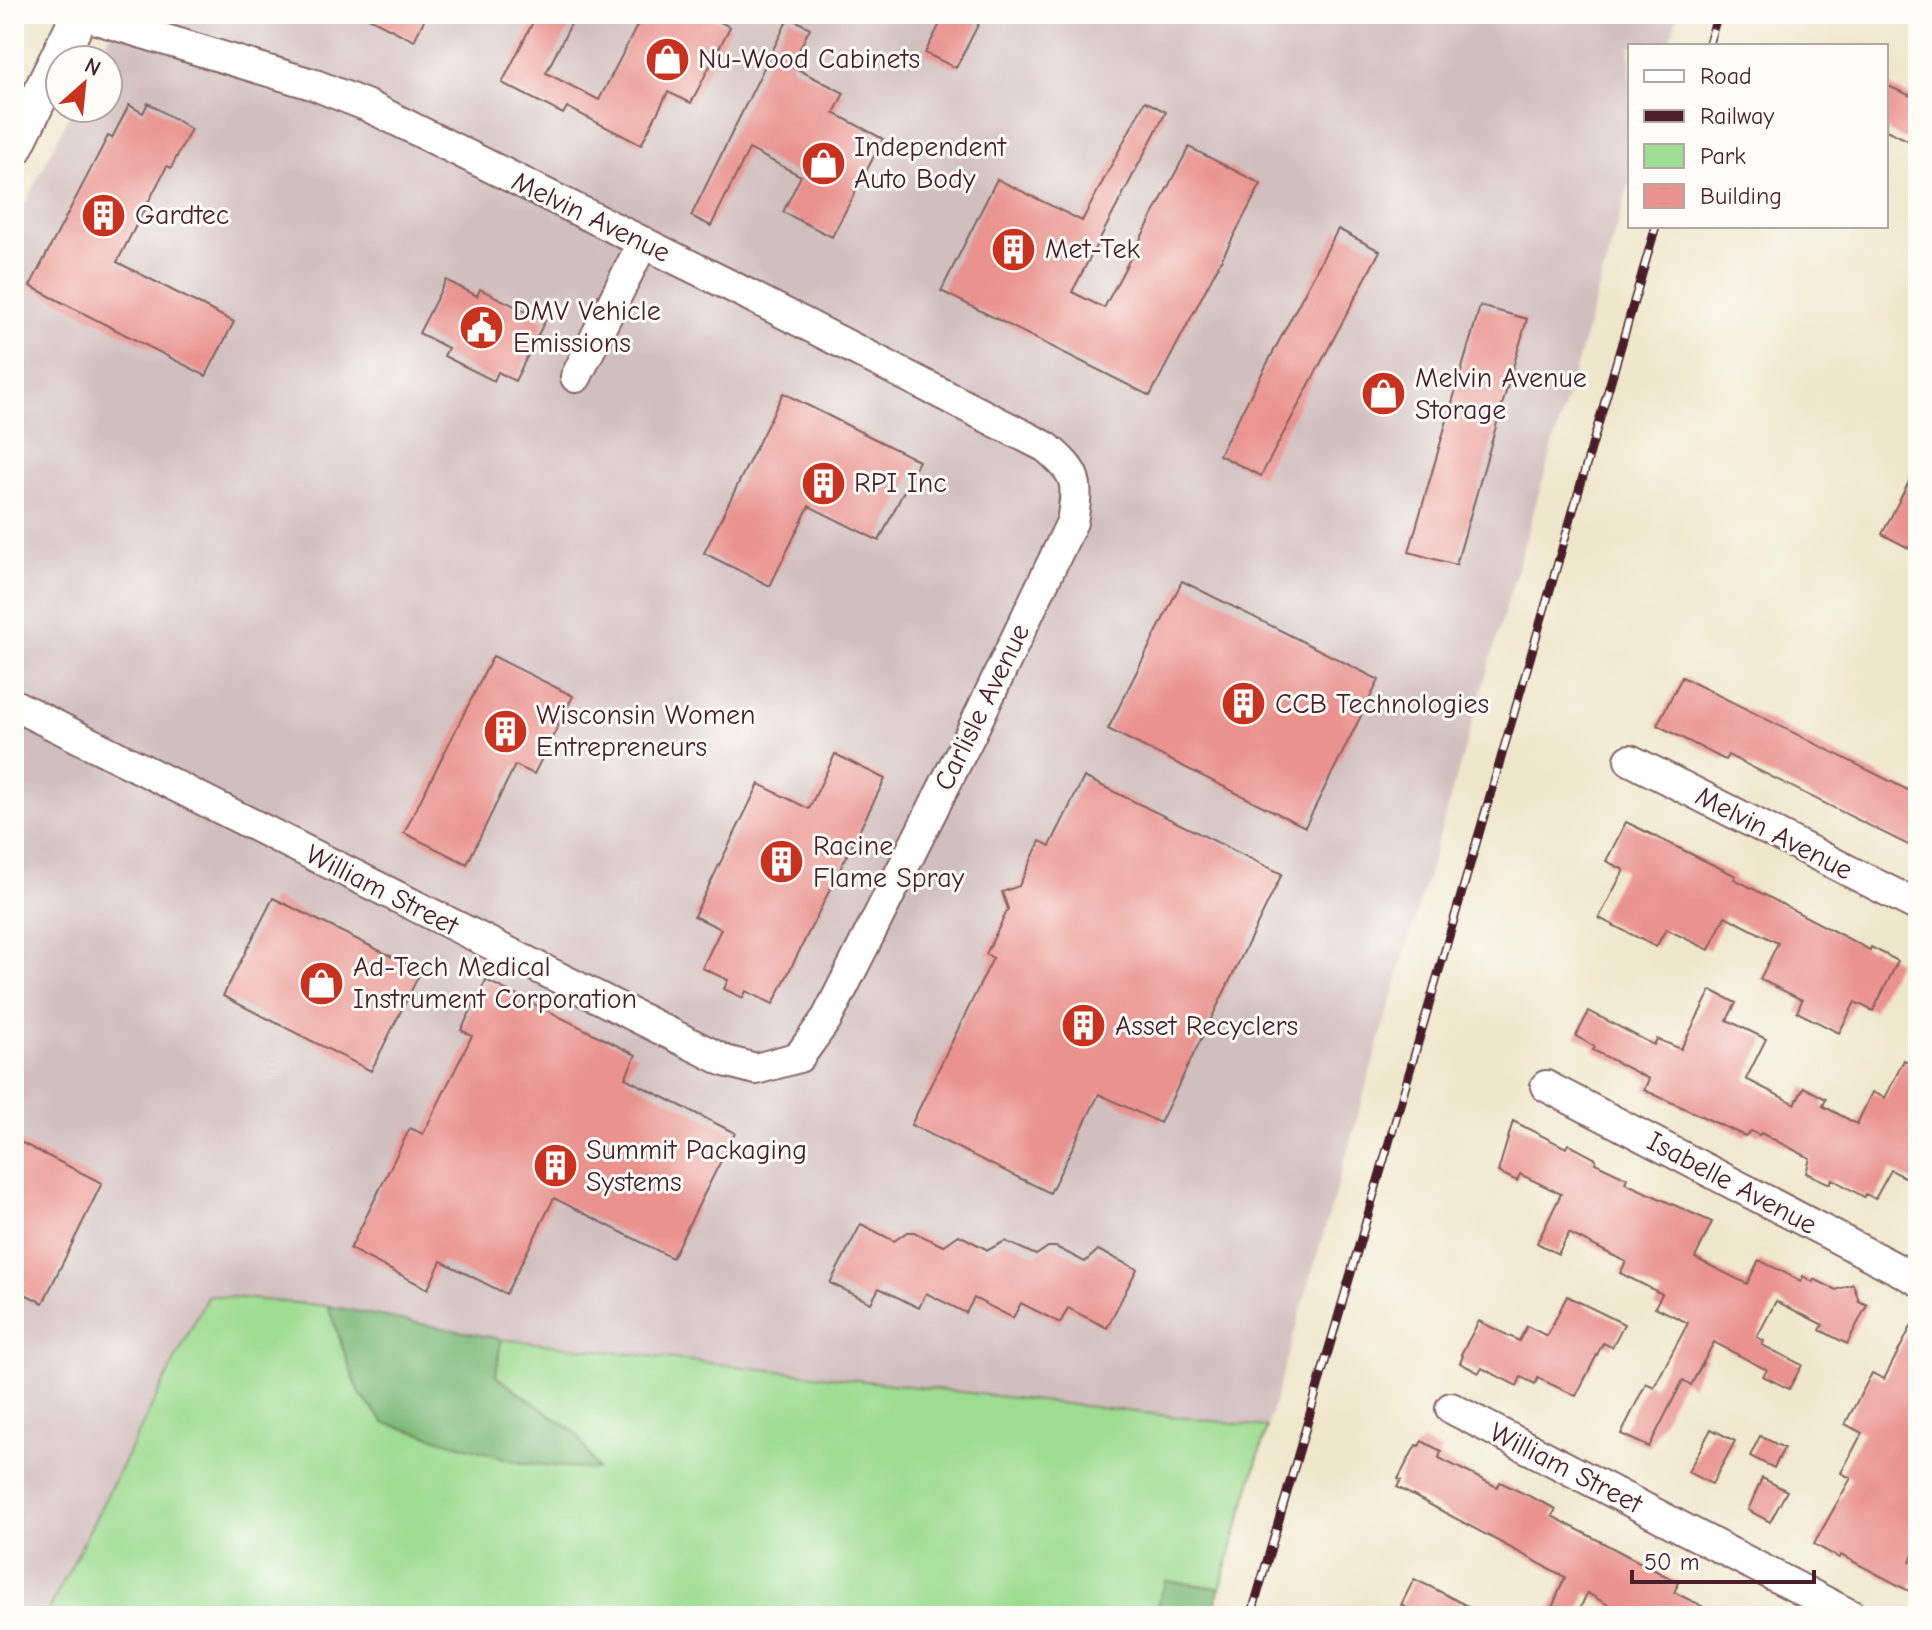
<svg xmlns="http://www.w3.org/2000/svg" width="1932" height="1630" viewBox="0 0 1932 1630" font-family="'Comic Neue',sans-serif">
<style>
.industrial{fill:#d1bfbf}
.green{fill:#9fdd92;stroke:#747e5e;stroke-width:2}
.forest{fill:#7fbc7c;stroke:#646e54;stroke-width:2}
.building{fill:#ea928d}
.lines{fill:none;stroke-linecap:round;stroke-linejoin:round}
.minor-casing{stroke:#846563;stroke-width:34}
.tertiary-casing{stroke:#846563;stroke-width:40}
.minor{stroke:#fff;stroke-width:30}
.tertiary{stroke:#fff;stroke-width:36}
.rail-casing{stroke:#4a1f2b;stroke-width:9}
.rail{stroke:#fdfcf7;stroke-width:6;stroke-dasharray:18;stroke-linecap:butt}
.labels{text-anchor:middle;dominant-baseline:central;stroke-width:6;stroke-linejoin:round;paint-order:stroke}
.poi-label{font-size:28px;fill:#4a1f2b;stroke:#fdfcf7;text-anchor:start}
.street-label{font-size:28px;fill:#4a1f2b;stroke:#fdfcf7}
</style>
<rect width="100%" height="100%" fill="#fdfcf7"/>
<filter id="ink" filterUnits="userSpaceOnUse"><feTurbulence type="fractalNoise" baseFrequency=".0125" numOctaves="2"/><feDisplacementMap in="SourceGraphic" scale="16" xChannelSelector="R" yChannelSelector="G"/><feConvolveMatrix kernelMatrix="1 2 1 2 8 2 1 2 1" color-interpolation-filters="sRGB"/></filter>
<filter id="wash" filterUnits="userSpaceOnUse"><feTurbulence type="fractalNoise" baseFrequency=".006" numOctaves="4" result="noise"/><feDisplacementMap in="SourceGraphic" scale="32" xChannelSelector="R" yChannelSelector="G"/><feGaussianBlur stdDeviation="1.8" result="paint"/><feColorMatrix in="noise" values="0 0 0 0 0 0 0 0 0 0 0 0 0 0 0 0 0 1.4 0 .05"/><feComposite in="paint" operator="in"/></filter>
<g filter="url(#wash)">
<rect width="100%" height="100%" fill="#efe7cb"/>
<!-- industrial -->
<path class="industrial" d="M 120,14 L 1678,14 L 1669,46 L 1630,46 L 1630,181 L 1212,1616 L 14,1616 L 14,226 L 73,108 L 108,108 L 108,60 L 97,60 Z"/>
<!-- green -->
<path class="green" d="M 208,1295 L 328,1306 L 359,1393 L 518,1462 L 597,1469 L 577,1434 L 496,1376 L 501,1339 L 1267,1427 L 1220,1588 L 1166,1581 L 1154,1616 L 46,1616 Z"/>
<!-- forest -->
<path class="forest" d="M 328,1306 L 501,1339 L 496,1376 L 577,1434 L 597,1470 L 518,1462 L 384,1423 L 359,1393 Z
M 1166,1581 L 1220,1588 L 1212,1616 L 1154,1616 Z"/>
<g id="blocks">
<!-- building -->
<path class="building" d="M 361,14 L 427,14 L 414,41 Z
M 537,14 L 576,14 L 546,73 L 599,100 L 643,14 L 705,14 L 730,27 L 691,103 L 668,92 L 641,145 L 567,107 L 563,114 L 502,83 Z
M 945,14 L 966,14 L 980,21 L 956,68 L 925,53 Z
M 789,17 L 810,28 L 791,66 L 844,93 L 834,113 L 883,139 L 832,237 L 783,212 L 801,176 L 749,149 L 711,226 L 691,216 Z
M 1886,85 L 1918,99 L 1918,145 L 1886,130 Z
M 1145,101 L 1166,112 L 1072,292 L 1104,308 L 1189,147 L 1261,184 L 1150,396 L 941,291 L 997,179 L 1082,221 Z
M 148,103 L 191,129 L 171,168 L 167,166 L 117,262 L 234,322 L 206,376 L 30,286 L 108,136 L 112,138 L 129,105 L 143,113 Z
M 1338,229 L 1380,251 L 1261,476 L 1219,455 Z
M 446,280 L 477,296 L 480,289 L 545,321 L 515,381 L 498,372 L 494,381 L 444,356 L 448,348 L 419,333 Z
M 1480,306 L 1527,319 L 1456,565 L 1409,552 Z
M 783,393 L 919,461 L 879,541 L 809,506 L 770,586 L 704,553 Z
M 1918,464 L 1918,553 L 1882,534 Z
M 1182,581 L 1379,680 L 1305,827 L 1108,729 Z
M 493,656 L 573,696 L 534,774 L 515,765 L 467,864 L 404,833 Z
M 1682,677 L 1918,795 L 1918,850 L 1728,755 L 1725,760 L 1657,725 Z
M 835,754 L 885,779 L 773,1004 L 746,991 L 743,998 L 724,989 L 728,980 L 702,968 L 721,929 L 694,916 L 759,784 L 809,809 Z
M 1084,777 L 1282,874 L 1160,1123 L 1099,1094 L 1050,1193 L 911,1125 L 993,958 L 986,954 L 1008,909 L 1002,892 L 1019,886 L 1040,841 L 1050,846 Z
M 1626,822 L 1736,876 L 1734,879 L 1870,950 L 1871,947 L 1898,961 L 1873,1011 L 1855,1002 L 1839,1033 L 1797,1012 L 1802,1000 L 1760,979 L 1778,943 L 1725,916 L 1709,950 L 1666,929 L 1656,947 L 1599,918 L 1624,870 L 1606,861 Z
M 273,898 L 421,971 L 371,1071 L 223,996 Z
M 486,980 L 636,1055 L 625,1078 L 735,1133 L 672,1258 L 554,1198 L 506,1294 L 441,1261 L 428,1289 L 350,1249 L 410,1128 L 423,1134 L 472,1036 L 461,1030 Z
M 1711,990 L 1736,1003 L 1727,1020 L 1766,1039 L 1746,1079 L 1795,1104 L 1804,1087 L 1826,1099 L 1823,1106 L 1857,1124 L 1872,1092 L 1885,1098 L 1904,1060 L 1918,1068 L 1918,1184 L 1891,1170 L 1875,1199 L 1866,1194 L 1864,1197 L 1832,1179 L 1830,1184 L 1806,1173 L 1810,1158 L 1761,1133 L 1759,1135 L 1751,1131 L 1745,1136 L 1644,1090 L 1649,1079 L 1593,1050 L 1595,1047 L 1576,1036 L 1589,1011 L 1654,1045 L 1657,1039 L 1681,1049 Z
M 1513,1121 L 1566,1148 L 1568,1144 L 1596,1159 L 1595,1163 L 1627,1178 L 1625,1183 L 1712,1222 L 1695,1258 L 1747,1284 L 1759,1260 L 1801,1281 L 1803,1276 L 1813,1282 L 1814,1279 L 1836,1290 L 1853,1284 L 1859,1301 L 1867,1305 L 1847,1344 L 1820,1330 L 1823,1325 L 1776,1301 L 1757,1337 L 1764,1341 L 1762,1345 L 1802,1365 L 1789,1389 L 1763,1376 L 1767,1370 L 1714,1342 L 1691,1385 L 1683,1380 L 1649,1447 L 1621,1434 L 1646,1383 L 1654,1387 L 1688,1323 L 1655,1307 L 1662,1294 L 1620,1273 L 1626,1262 L 1569,1233 L 1558,1254 L 1537,1243 L 1561,1194 L 1520,1174 L 1517,1181 L 1498,1172 Z
M 20,1142 L 102,1183 L 43,1303 L 14,1289 L 14,1154 Z
M 861,1224 L 894,1241 L 907,1232 L 914,1232 L 943,1246 L 959,1235 L 988,1250 L 1005,1241 L 1036,1255 L 1048,1247 L 1056,1247 L 1085,1262 L 1098,1250 L 1137,1269 L 1107,1328 L 1068,1308 L 1060,1323 L 1021,1303 L 1013,1318 L 974,1298 L 966,1313 L 926,1293 L 919,1308 L 879,1288 L 871,1303 L 830,1283 Z
M 1567,1296 L 1624,1324 L 1612,1347 L 1603,1343 L 1576,1396 L 1538,1378 L 1535,1384 L 1521,1377 L 1517,1386 L 1482,1368 L 1479,1373 L 1460,1363 L 1463,1356 L 1461,1354 L 1479,1321 L 1519,1341 L 1527,1326 L 1547,1336 Z
M 1918,1313 L 1918,1546 L 1910,1561 L 1918,1566 L 1918,1574 L 1909,1591 L 1841,1555 L 1839,1558 L 1814,1544 L 1851,1478 L 1841,1473 L 1862,1433 L 1845,1424 L 1872,1373 L 1884,1379 Z
M 1711,1429 L 1735,1441 L 1712,1484 L 1688,1472 Z
M 1760,1436 L 1784,1448 L 1774,1468 L 1750,1456 Z
M 1422,1441 L 1441,1451 L 1439,1458 L 1497,1487 L 1500,1482 L 1556,1509 L 1552,1516 L 1679,1583 L 1674,1592 L 1721,1616 L 1628,1616 L 1587,1593 L 1577,1616 L 1564,1616 L 1551,1610 L 1565,1577 L 1397,1487 L 1401,1480 L 1398,1479 L 1416,1445 L 1419,1446 Z
M 1762,1478 L 1787,1491 L 1770,1522 L 1748,1510 Z
M 1414,1579 L 1433,1588 L 1486,1616 L 1423,1616 L 1401,1605 Z"/>
</g>
</g>
<g filter="url(#ink)">
<use href="#blocks" fill-opacity="0" stroke="#846563" stroke-width="2"/>
<g class="lines">
<defs>
<path id="minor" d="M 576,377 L 643,242
M 14,705 L 725,1061 L 756,1069 L 799,1057 L 827,1018 L 971,733 L 1072,522 C 1079,481 1078,474 1046,447 L 733,287 L 368,106 L 315,85 L 80,14
M 1630,760 L 1918,906
M 1546,1086 L 1918,1280
M 1451,1408 L 1852,1616"/>
<path id="tertiary" d="M 14,148 L 80,14"/>
</defs>
<!-- minor casing -->
<use href="#minor" class="minor-casing"/>
<!-- tertiary casing -->
<use href="#tertiary" class="tertiary-casing"/>
<!-- minor -->
<use href="#minor" class="minor"/>
<!-- tertiary -->
<use href="#tertiary" class="tertiary"/>
<defs>
<path id="rail" d="M 1708,46 L 1718,14
M 1251,1616 L 1656,226"/>
</defs>
<!-- rail casing -->
<use href="#rail" class="rail-casing"/>
<!-- rail -->
<use href="#rail" class="rail"/>
</g>
</g>
<!-- icons -->
<defs>
<symbol id="shop-disc" viewBox="-11 -11 22 22"><circle r="9.5" fill="#c8321e" stroke="#fdfcf7"/><path d="M-5-2.5h2.3a2.7 3.5 0 0 1 5.4 0H5L5.5 6h-11ZM-1.5-2.5h3a1.5 2.3 0 0 0-3 0Z" fill="#fff"/></symbol>
<symbol id="building-disc" viewBox="-11 -11 22 22"><circle r="9.5" fill="#c8321e" stroke="#fdfcf7"/><path d="M-4-6H4V6H1V3H-1V6H-4ZM-2.5-4.3h1.7v1.8h-1.7ZM.8-4.3h1.7v1.8H.8ZM-2.5-1h1.7V.8h-1.7ZM.8-1h1.7V.8H.8Z" fill="#fff"/></symbol>
<symbol id="civic-disc" viewBox="-11 -11 22 22"><circle r="9.5" fill="#c8321e" stroke="#fdfcf7"/><path d="M-.6-6.5H3V-4.5H.6V-3L4-1V1h2V6H-6V1h2V-1L-.6-3ZM-1.2 2.5V6h2.4V2.5Z" fill="#fff"/></symbol>
</defs>
<g fill-rule="evenodd">
<use href="#shop-disc" x="642" y="34" width="51" height="51"/>
<use href="#shop-disc" x="798" y="138" width="51" height="51"/>
<use href="#building-disc" x="78" y="190" width="51" height="51"/>
<use href="#building-disc" x="988" y="224" width="51" height="51"/>
<use href="#civic-disc" x="456" y="302" width="51" height="51"/>
<use href="#shop-disc" x="1358" y="368" width="51" height="51"/>
<use href="#building-disc" x="798" y="458" width="51" height="51"/>
<use href="#building-disc" x="1218" y="678" width="51" height="51"/>
<use href="#building-disc" x="480" y="706" width="51" height="51"/>
<use href="#building-disc" x="756" y="836" width="51" height="51"/>
<use href="#shop-disc" x="296" y="958" width="51" height="51"/>
<use href="#building-disc" x="1058" y="1000" width="51" height="51"/>
<use href="#building-disc" x="530" y="1140" width="51" height="51"/>
</g>
<g class="labels">
<!-- poi labels -->
<g class="poi-label">
<text x="698" y="59">Nu-Wood Cabinets</text>
<text x="854" y="147">Independent<tspan x="854" dy="32">Auto Body</tspan></text>
<text x="135" y="215">Gardtec</text>
<text x="1045" y="249">Met-Tek</text>
<text x="513" y="311">DMV Vehicle<tspan x="513" dy="32">Emissions</tspan></text>
<text x="1415" y="378">Melvin Avenue<tspan x="1415" dy="32">Storage</tspan></text>
<text x="854" y="483">RPI Inc</text>
<text x="1275" y="704">CCB Technologies</text>
<text x="536" y="715">Wisconsin Women<tspan x="536" dy="32">Entrepreneurs</tspan></text>
<text x="813" y="846">Racine<tspan x="813" dy="32">Flame Spray</tspan></text>
<text x="353" y="967">Ad-Tech Medical<tspan x="353" dy="32">Instrument Corporation</tspan></text>
<text x="1115" y="1026">Asset Recyclers</text>
<text x="586" y="1150">Summit Packaging<tspan x="586" dy="32">Systems</tspan></text>
</g>
<!-- street labels -->
<g class="street-label">
<text transform="translate(591 217) rotate(26)">Melvin Avenue</text>
<text transform="translate(982 707) rotate(-64)">Carlisle Avenue</text>
<text transform="translate(1774 833) rotate(27)">Melvin Avenue</text>
<text transform="translate(382 890) rotate(27)">William Street</text>
<text transform="translate(1732 1183) rotate(28)">Isabelle Avenue</text>
<text transform="translate(1566 1468) rotate(27)">William Street</text>
</g>
</g>
<!-- margin -->
<rect width="1932" height="1630" fill="none" stroke="#fdfcf7" stroke-width="48"/>
<!-- legend -->
<rect x="1628" y="44" width="260" height="184" fill="#fdfcf7" stroke="#b5a4a5" stroke-width="2"/>
<rect x="1644" y="70" width="40" height="12" fill="#ffffff" stroke="#b5a4a5" stroke-width="2"/>
<text x="1700" y="84" font-size="24" fill="#4a1f2b">Road</text>
<rect x="1644" y="110" width="40" height="12" fill="#4a1f2b" stroke="#b5a4a5" stroke-width="2"/>
<text x="1700" y="124" font-size="24" fill="#4a1f2b">Railway</text>
<rect x="1644" y="144" width="40" height="24" fill="#9fdd92" stroke="#b5a4a5" stroke-width="2"/>
<text x="1700" y="164" font-size="24" fill="#4a1f2b">Park</text>
<rect x="1644" y="184" width="40" height="24" fill="#ea928d" stroke="#b5a4a5" stroke-width="2"/>
<text x="1700" y="204" font-size="24" fill="#4a1f2b">Building</text>
<!-- north arrow -->
<g transform="translate(84 84) rotate(27)"><circle r="38" fill="#fdfcf7" stroke="#b5a4a5" stroke-width="2"/>
<path d="M0-6L14 30L0 20L-14 30Z" fill="#c8321e"/>
<text y="-12" font-size="22" font-weight="bold" text-anchor="middle" fill="#4a1f2b">N</text>
</g>
<!-- scale -->
<path d="M1632 1570v12h182v-12" fill="none" stroke="#4a1f2b" stroke-width="4"/>
<text x="1644" y="1570" font-size="24" fill="#4a1f2b" stroke="#fdfcf7" stroke-width="6" paint-order="stroke">50 m</text>
</svg>
